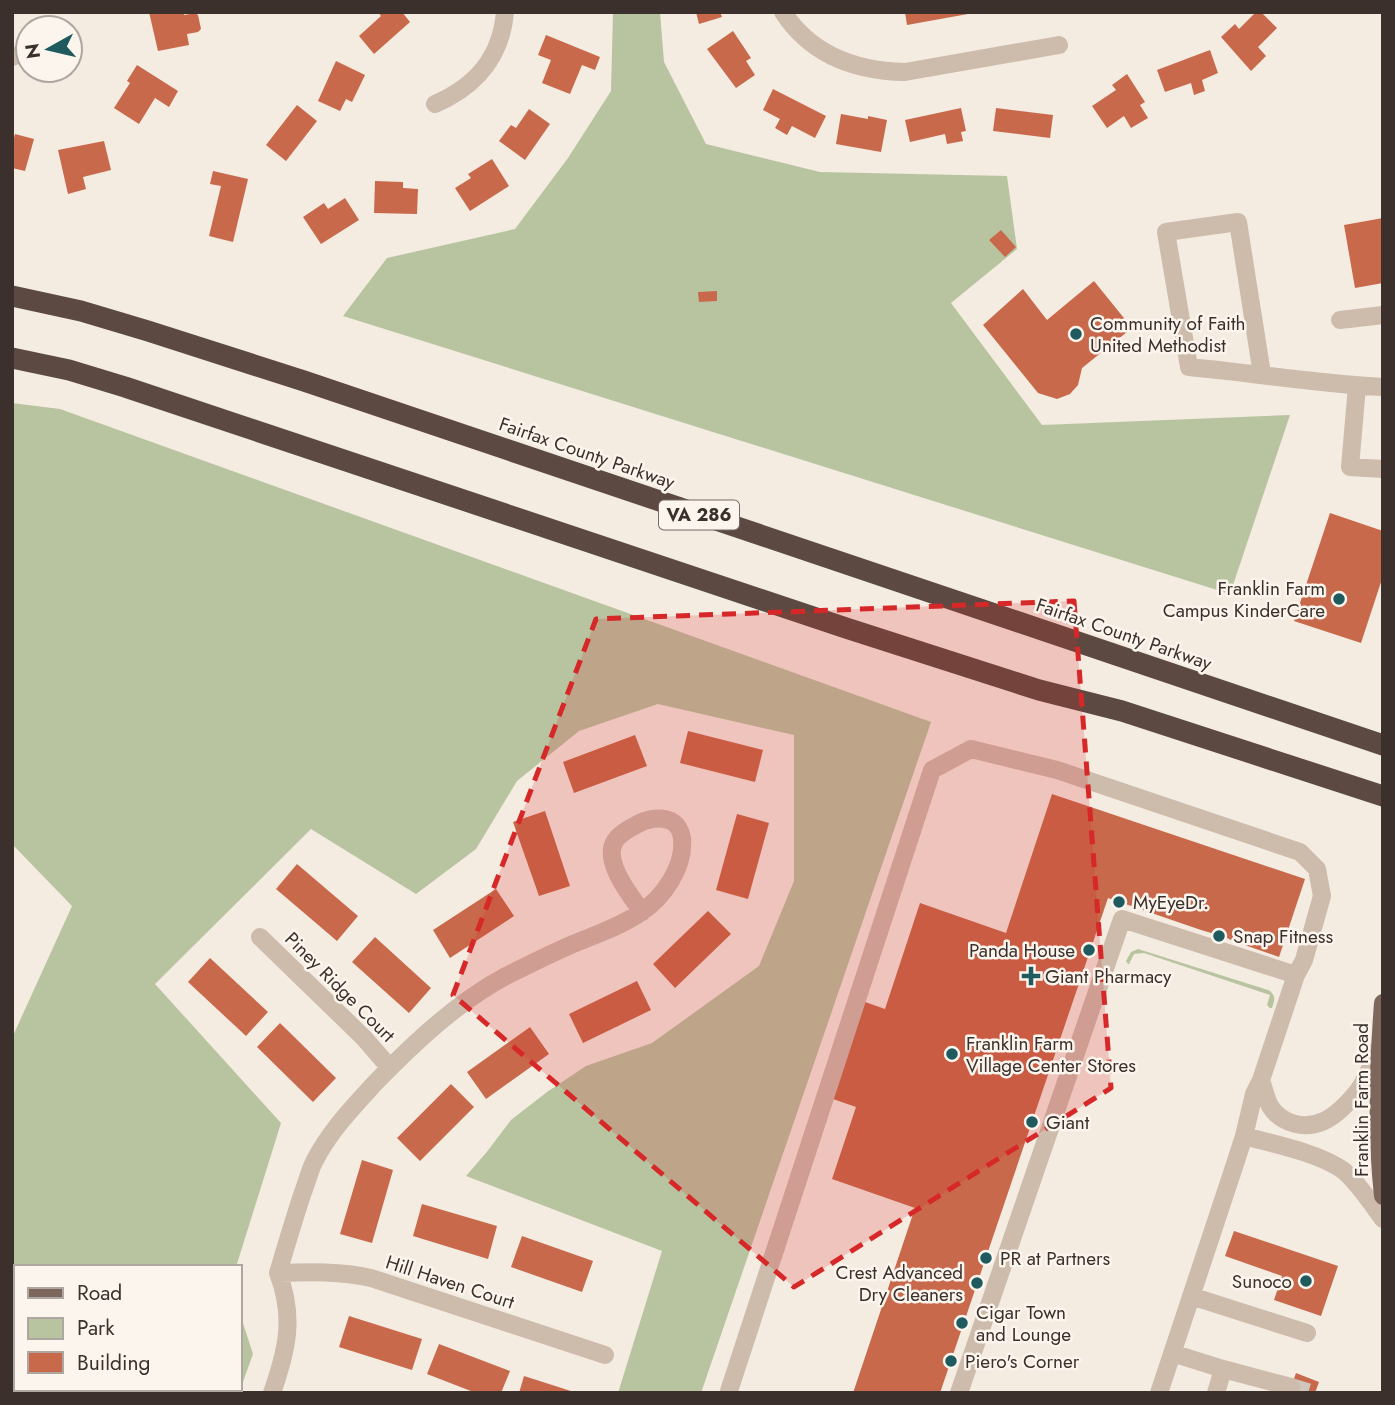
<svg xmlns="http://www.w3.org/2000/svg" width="1395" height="1405" viewBox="0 0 1395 1405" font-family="Jost,sans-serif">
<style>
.green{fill:#b8c4a0}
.building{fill:#c8694b}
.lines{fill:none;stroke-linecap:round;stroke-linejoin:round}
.minor-tunnel{stroke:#cfc6bd;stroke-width:18;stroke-dasharray:18 9;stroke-linecap:butt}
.minor{stroke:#cdbbac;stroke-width:18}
.major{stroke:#7d675c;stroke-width:18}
.highway{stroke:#5c4a42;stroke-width:21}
.marked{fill:#d62828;fill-opacity:0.2;stroke:#d62828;stroke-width:5;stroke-dasharray:14 9;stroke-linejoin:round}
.poi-dot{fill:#1f5a5e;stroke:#fbf5ee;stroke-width:2.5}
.labels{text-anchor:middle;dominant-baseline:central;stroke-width:5;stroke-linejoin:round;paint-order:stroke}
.shield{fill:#fbf5ee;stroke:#756b66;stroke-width:2}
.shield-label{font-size:18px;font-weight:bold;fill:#3b302b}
.poi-label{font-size:19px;fill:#3b302b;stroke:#fbf5ee;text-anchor:start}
.street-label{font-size:19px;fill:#3b302b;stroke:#fbf5ee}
</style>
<rect width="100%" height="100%" fill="#f4ebe1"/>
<!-- green -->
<path class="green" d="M 613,12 L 660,12 L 664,62 L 706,144 L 820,172 L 1007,176 L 1017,249 L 951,303 L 1042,425 L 1290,415 L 1230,594 L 343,316 L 387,258 L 515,229 L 568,158 L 611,91 Z
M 12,403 L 60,409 L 931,722 L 701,1393 L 618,1393 L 662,1251 L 466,1176 L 486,1153 L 511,1120 L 547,1092 L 586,1066 L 652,1043 L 759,966 L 794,881 L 794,735 L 658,704 L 579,731 L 517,781 L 476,849 L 416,894 L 311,829 L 155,984 L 281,1123 L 236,1267 L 16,1267 L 16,1318 L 12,1313 L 12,1038 L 72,906 L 12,844 Z
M 1138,949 L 1268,990 C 1276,994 1275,1000 1272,1008 L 1270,1008 L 1267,1005 L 1270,995 L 1144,953 L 1134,954 L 1129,964 L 1128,964 L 1126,961 L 1131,952 Z
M 240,1314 L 253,1354 L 239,1393 L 96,1393 L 91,1389 L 240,1389 Z"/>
<!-- building -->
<path class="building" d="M 149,12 L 184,12 L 184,15 L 195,13 L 198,15 L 201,29 L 198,32 L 187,34 L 189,45 L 158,51 Z
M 378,12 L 402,12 L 410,22 L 374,54 L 359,36 L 381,16 Z
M 696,12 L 720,12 L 722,17 L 699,24 Z
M 905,12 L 968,12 L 968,14 L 907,25 Z
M 1256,12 L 1261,12 L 1277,28 L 1258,47 L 1266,56 L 1251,71 L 1221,37 L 1235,24 L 1239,29 Z
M 733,31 L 751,58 L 746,61 L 755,75 L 736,88 L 707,49 Z
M 546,35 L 600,57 L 595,70 L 582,65 L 570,94 L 542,83 L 551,60 L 538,55 Z
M 1210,50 L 1218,73 L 1202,80 L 1205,91 L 1194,95 L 1191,83 L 1165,92 L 1157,70 Z
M 336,61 L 365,75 L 352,102 L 346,99 L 340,111 L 318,101 Z
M 137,65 L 178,91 L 169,107 L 155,98 L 139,124 L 114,108 L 130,83 L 127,81 Z
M 1127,74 L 1145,102 L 1140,105 L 1148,118 L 1131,128 L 1124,116 L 1107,128 L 1092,106 L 1116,90 L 1112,85 Z
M 773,89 L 826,116 L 815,138 L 792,126 L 787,135 L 775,128 L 780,119 L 763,110 Z
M 297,105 L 317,121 L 286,161 L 266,145 Z
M 961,108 L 966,131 L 961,132 L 963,141 L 947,144 L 945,134 L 910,142 L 905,120 Z
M 996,108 L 1053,115 L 1050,138 L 993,131 Z
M 529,109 L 550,124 L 525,160 L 499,141 L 511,125 L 516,128 Z
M 841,114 L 868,119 L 868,116 L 887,120 L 881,152 L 836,144 Z
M 15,134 L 34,139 L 25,171 L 12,168 L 12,137 L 14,138 Z
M 104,141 L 111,170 L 83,177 L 86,189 L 68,194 L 58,150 Z
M 492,159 L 509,186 L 470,211 L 455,188 L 471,178 L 468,174 Z
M 213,171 L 248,179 L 233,242 L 209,236 L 221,186 L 210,184 Z
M 375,181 L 403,182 L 403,188 L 418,189 L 417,214 L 374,213 Z
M 345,198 L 359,220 L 321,244 L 303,217 L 324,203 L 328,209 Z
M 1383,218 L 1383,283 L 1355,288 L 1344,225 Z
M 1001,230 L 1016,247 L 1005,257 L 989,240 Z
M 1094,281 L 1132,328 L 1082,368 L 1078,385 L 1070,394 L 1057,399 L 1038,393 L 983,325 L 1023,289 L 1047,320 Z
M 717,291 L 717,301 L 699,302 L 698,292 Z
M 1330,513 L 1383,531 L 1383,576 L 1361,643 L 1294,621 Z
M 688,731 L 763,750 L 755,782 L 680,763 Z
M 635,735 L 647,766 L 574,793 L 563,762 Z
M 1052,794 L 1305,879 L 1279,957 L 1233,941 L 1225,937 L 1201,930 L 1108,898 L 940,1393 L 853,1393 L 915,1208 L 832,1179 L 856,1107 L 833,1099 L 865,1002 L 885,1009 L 920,903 L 1006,933 Z
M 545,811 L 570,886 L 539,896 L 513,822 Z
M 737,814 L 769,823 L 748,899 L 716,890 Z
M 297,864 L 358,916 L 337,941 L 276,889 Z
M 496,889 L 514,916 L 450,958 L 433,930 Z
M 708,911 L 731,934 L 675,988 L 653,964 Z
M 375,937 L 431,988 L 409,1013 L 352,962 Z
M 210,958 L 268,1012 L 246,1036 L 188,982 Z
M 637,981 L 651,1010 L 583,1043 L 569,1014 Z
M 280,1023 L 336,1078 L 313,1102 L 257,1047 Z
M 530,1027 L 549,1054 L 486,1099 L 467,1072 Z
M 451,1084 L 474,1107 L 420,1161 L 397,1138 Z
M 362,1160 L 393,1170 L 372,1243 L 340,1234 Z
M 422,1204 L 497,1226 L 488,1259 L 413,1236 Z
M 1234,1231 L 1338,1266 L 1321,1316 L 1274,1300 L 1282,1276 L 1225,1256 Z
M 522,1236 L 593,1261 L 582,1292 L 511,1267 Z
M 349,1316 L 422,1339 L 412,1370 L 339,1347 Z
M 439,1344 L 510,1371 L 501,1393 L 476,1393 L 427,1374 Z
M 1296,1373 L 1319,1382 L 1315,1393 L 1289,1393 Z
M 524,1376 L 574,1392 L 574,1393 L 519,1393 Z"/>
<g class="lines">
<!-- minor-tunnel -->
<path class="minor-tunnel" d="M 1291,1387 L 1310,1393"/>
<!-- minor -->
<path class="minor" d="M 783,12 C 811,55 855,71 905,72 L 1059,45
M 12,57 L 28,52
M 435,104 C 476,86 501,58 505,12
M 1340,320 L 1383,315
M 1262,374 L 1238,222 L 1166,232 L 1189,367 C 1254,373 1318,384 1383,387
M 1357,386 L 1350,467 L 1383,469
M 260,937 L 364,1038 L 390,1068
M 1261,1080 C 1264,1088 1266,1099 1270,1106 C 1281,1124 1305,1130 1324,1121 C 1337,1115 1348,1103 1357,1092 C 1367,1080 1372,1062 1379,1048
M 1244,1136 C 1274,1144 1320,1153 1344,1171 C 1359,1184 1371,1203 1383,1219
M 278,1273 C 310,1272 340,1271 371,1278 L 605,1355
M 1191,1296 L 1307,1333
M 1172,1353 L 1223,1369 L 1216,1393
M 1223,1369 L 1291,1387
M 12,1389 L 15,1393
M 729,1391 L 932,770 L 971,749 L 1057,770 L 1300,852 L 1317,869 L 1322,896 L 1304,960 L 1296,975
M 272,1393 C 287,1350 295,1317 278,1273 C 286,1246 294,1219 303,1192 C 307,1182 309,1172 314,1162 C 329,1132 352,1108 375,1083 C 414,1043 456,1003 506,976 C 528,965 550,954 573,944 C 595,935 619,927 640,913 C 663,898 685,867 682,838 C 681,831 677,824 671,821 C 660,816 646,819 636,825 C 629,829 619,834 615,841 C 602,861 631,896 642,912
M 959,1393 L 1122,919 L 1296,975 L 1261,1080 L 1254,1094 L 1244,1136 L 1234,1167 L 1159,1393"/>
<!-- major -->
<path class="major" d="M 1383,1003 C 1378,1068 1376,1132 1383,1196"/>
<!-- highway -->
<path class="highway" d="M 12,296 L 81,311 L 148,331 L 304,381 L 1383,745
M 12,358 L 69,370 L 125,387 L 846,628 L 1039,690 L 1122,711 L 1383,796"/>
</g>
<!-- marked area -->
<path class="marked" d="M 1074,601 L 1111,1088 L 794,1287 L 453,995 L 596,619 Z"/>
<!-- markers -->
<g class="poi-dot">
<circle cx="1076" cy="334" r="7"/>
<circle cx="1339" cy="599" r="7"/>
<circle cx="1119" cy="902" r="7"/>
<circle cx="1219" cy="936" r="7"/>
<circle cx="1089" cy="950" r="7"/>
<path d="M1027.5 965.5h7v7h7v7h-7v7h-7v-7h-7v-7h7z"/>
<circle cx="952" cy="1054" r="7"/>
<circle cx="1032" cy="1122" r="7"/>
<circle cx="986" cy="1258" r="7"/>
<circle cx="1306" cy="1281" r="7"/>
<circle cx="977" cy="1283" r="7"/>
<circle cx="962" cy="1323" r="7"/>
<circle cx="951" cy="1361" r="7"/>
</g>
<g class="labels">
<!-- shield labels -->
<rect class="shield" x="659" y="500.5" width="80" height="29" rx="5"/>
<g class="shield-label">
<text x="699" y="515">VA 286</text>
</g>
<!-- poi labels -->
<g class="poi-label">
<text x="1090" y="323">Community of Faith<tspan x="1090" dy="22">United Methodist</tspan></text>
<text x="1325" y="588" text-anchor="end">Franklin Farm<tspan x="1325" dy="22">Campus KinderCare</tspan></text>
<text x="1133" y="902">MyEyeDr.</text>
<text x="1233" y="936">Snap Fitness</text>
<text x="1075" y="950" text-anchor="end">Panda House</text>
<text x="1045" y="976">Giant Pharmacy</text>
<text x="966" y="1043">Franklin Farm<tspan x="966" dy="22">Village Center Stores</tspan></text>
<text x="1046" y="1122">Giant</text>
<text x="1000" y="1258">PR at Partners</text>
<text x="963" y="1272" text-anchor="end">Crest Advanced<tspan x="963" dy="22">Dry Cleaners</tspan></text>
<text x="1292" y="1281" text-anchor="end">Sunoco</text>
<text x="976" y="1312">Cigar Town<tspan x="976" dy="22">and Lounge</tspan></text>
<text x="965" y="1361">Piero's Corner</text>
</g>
<!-- street labels -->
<g class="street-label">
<text transform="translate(587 453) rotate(19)">Fairfax County Parkway</text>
<text transform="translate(1124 634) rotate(19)">Fairfax County Parkway</text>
<text transform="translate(340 987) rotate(45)">Piney Ridge Court</text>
<text transform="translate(1361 1100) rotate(-90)">Franklin Farm Road</text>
<text transform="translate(450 1282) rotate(18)">Hill Haven Court</text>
</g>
</g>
<!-- border -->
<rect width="1395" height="1405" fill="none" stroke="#3b302b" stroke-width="28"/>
<!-- legend -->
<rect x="14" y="1265" width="228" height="126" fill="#fbf5ee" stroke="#aea6a0" stroke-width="2"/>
<rect x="28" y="1288" width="35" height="10" fill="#7d675c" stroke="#aea6a0" stroke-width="2"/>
<text x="77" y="1300" font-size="21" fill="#3b302b">Road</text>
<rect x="28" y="1318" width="35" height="21" fill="#b8c4a0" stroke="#aea6a0" stroke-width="2"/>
<text x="77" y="1335" font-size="21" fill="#3b302b">Park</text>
<rect x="28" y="1352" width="35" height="21" fill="#c8694b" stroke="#aea6a0" stroke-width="2"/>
<text x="77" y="1370" font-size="21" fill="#3b302b">Building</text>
<!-- north arrow -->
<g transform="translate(49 49) rotate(262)"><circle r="33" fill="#fbf5ee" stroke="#aea6a0" stroke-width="2"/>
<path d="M0-5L12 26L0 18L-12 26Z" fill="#1f5a5e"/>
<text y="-10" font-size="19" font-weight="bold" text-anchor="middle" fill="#3b302b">N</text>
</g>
</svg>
